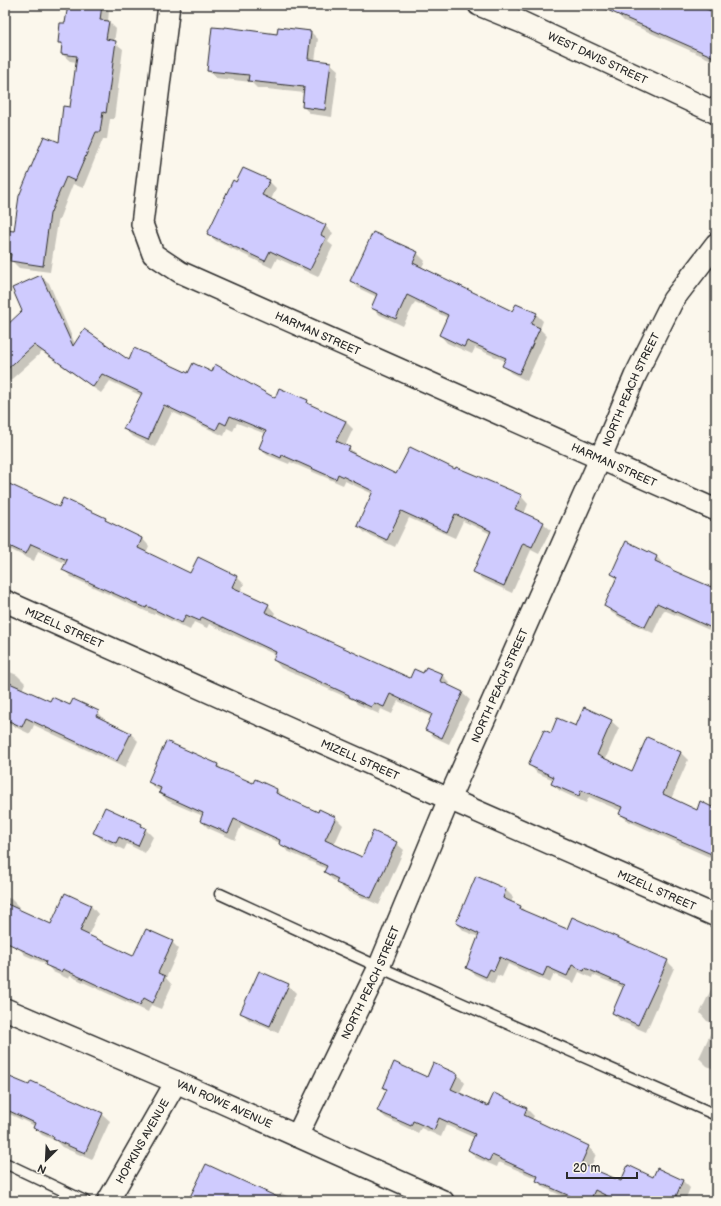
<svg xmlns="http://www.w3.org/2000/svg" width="721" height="1206" viewBox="0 0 721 1206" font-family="'Balsamiq Sans',sans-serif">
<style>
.shadow{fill:#0003}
.building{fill:#cfcbfe;stroke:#2b2b2b}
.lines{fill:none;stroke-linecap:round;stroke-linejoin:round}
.lane-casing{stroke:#2b2b2b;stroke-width:13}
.street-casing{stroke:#2b2b2b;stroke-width:24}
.lane{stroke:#fbf7ec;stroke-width:10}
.street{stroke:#fbf7ec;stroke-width:21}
.labels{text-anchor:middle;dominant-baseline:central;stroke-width:3;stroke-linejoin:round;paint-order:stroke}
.street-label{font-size:11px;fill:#2b2b2b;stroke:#fbf7ec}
</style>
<rect width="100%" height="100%" fill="#fbf7ec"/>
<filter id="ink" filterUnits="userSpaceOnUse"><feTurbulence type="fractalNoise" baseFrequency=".025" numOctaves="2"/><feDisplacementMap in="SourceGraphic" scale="8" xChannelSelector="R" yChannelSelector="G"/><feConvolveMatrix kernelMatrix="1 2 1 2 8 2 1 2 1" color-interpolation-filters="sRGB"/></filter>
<g filter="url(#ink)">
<!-- shadow -->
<path class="shadow" d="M 69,5 L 104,5 L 109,11 L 108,21 L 116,29 L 114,42 L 123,49 L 114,119 L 110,119 L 107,139 L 103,139 L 83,188 L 73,184 L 58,222 L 50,272 L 19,268 L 11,260 L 9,259 L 5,255 L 5,231 L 15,232 L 21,191 L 22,191 L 60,144 L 71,108 L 77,62 L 70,61 L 62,54 L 63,47 L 59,42 L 66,24 Z
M 620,5 L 696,5 L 716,14 L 716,62 L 624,21 L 616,13 Z
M 311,32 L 318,39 L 315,61 L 330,63 L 338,70 L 332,117 L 311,114 L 303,107 L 305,93 L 257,88 L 251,82 L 216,78 L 208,71 L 278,36 Z
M 269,181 L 276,188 L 271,200 L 325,226 L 333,233 L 328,242 L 333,246 L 318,277 L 277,258 L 272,268 L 216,241 L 208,234 L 236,183 Z
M 417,253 L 425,261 L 421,269 L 513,312 L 536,314 L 543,321 L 540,329 L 547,336 L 527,381 L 511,373 L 503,366 L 505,361 L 475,348 L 472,354 L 447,343 L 440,335 L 448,318 L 415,302 L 403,326 L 380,315 L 372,308 L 377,297 L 358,288 L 351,281 Z
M 41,276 L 49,283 L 75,344 L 129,362 L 188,374 L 276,400 L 307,401 L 314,407 L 345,421 L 353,429 L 345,446 L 349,448 L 357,455 L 397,476 L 456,470 L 521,496 L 528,504 L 524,514 L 543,523 L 551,530 L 539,554 L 531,550 L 512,593 L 482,579 L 474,572 L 491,534 L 463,521 L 455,538 L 409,518 L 395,547 L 365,533 L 358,525 L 373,494 L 345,481 L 343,485 L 290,462 L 289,464 L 267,455 L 260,448 L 266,434 L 237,423 L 233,431 L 227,428 L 224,436 L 172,412 L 155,447 L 132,436 L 124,429 L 142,396 L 110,381 L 101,393 L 42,352 L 5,385 L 5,328 L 24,311 Z
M 5,484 L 59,509 L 105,519 L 109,523 L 142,538 L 149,546 L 146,553 L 191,574 L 237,577 L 244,584 L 240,592 L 268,605 L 275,613 L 273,617 L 411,679 L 424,675 L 442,675 L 450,683 L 448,686 L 462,693 L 470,700 L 449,744 L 434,737 L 426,729 L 432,717 L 398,701 L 392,714 L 381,709 L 379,714 L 357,704 L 355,701 L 281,668 L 274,660 L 276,655 L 209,624 L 207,628 L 194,622 L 190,630 L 155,613 L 154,615 L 71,577 L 64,570 L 67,564 L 38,551 L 34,561 L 5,547 Z
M 626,543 L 657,557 L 664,565 L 664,566 L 674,572 L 709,587 L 711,584 L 716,587 L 716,633 L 664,610 L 653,633 L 628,622 L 612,613 L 605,605 L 617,579 L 612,573 Z
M 5,670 L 17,675 L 25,683 L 22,690 L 50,703 L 98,712 L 105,720 L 105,721 L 130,733 L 138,741 L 125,768 L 34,725 L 30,734 L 5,722 Z
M 611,721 L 619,728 L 605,760 L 633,772 L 647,739 L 681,753 L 688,760 L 671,799 L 697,811 L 716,810 L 716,860 L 628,821 L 620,814 L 621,811 L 589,797 L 586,803 L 560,791 L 552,784 L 554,780 L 537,773 L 530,765 L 551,734 L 576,727 Z
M 218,765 L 225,772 L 254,785 L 255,781 L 277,790 L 285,798 L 318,814 L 320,810 L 336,818 L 343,825 L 334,845 L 362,858 L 396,843 L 404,850 L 379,905 L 345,890 L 338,882 L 333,880 L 325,872 L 327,869 L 287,851 L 280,843 L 241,826 L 235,840 L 208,828 L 201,821 L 203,816 L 168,801 L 160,793 L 161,791 L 156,789 L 149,782 Z
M 141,825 L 153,837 L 145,853 L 127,844 L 124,850 L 102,840 L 94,832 Z
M 506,890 L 513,897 L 511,903 L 521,907 L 526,912 L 567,931 L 667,961 L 674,968 L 646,1032 L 620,1021 L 613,1013 L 624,988 L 593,975 L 592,978 L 579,972 L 574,983 L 554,974 L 550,983 L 508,964 L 502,977 L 497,975 L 494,984 L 475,975 L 467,968 L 479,937 L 464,931 L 457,923 Z
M 65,895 L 91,906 L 98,914 L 88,936 L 134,957 L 172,942 L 179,949 L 166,978 L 172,985 L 161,1009 L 151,1005 L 148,1012 L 70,976 L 69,979 L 53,972 L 46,964 L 25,955 L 18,947 L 5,939 L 5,897 L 11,899 L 19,907 L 18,910 L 51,926 Z
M 715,981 L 716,982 L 716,1070 L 707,1066 L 699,1058 L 715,1024 L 707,1021 L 700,1013 Z
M 288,985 L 296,993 L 278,1033 L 249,1020 L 242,1013 Z
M 434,1065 L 458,1075 L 465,1083 L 459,1094 L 489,1107 L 527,1109 L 534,1116 L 532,1120 L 588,1147 L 596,1154 L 590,1169 L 622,1183 L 654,1178 L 682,1180 L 690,1188 L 686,1198 L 693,1201 L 611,1201 L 602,1197 L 600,1201 L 573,1201 L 545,1188 L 537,1181 L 538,1179 L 499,1162 L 497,1167 L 476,1158 L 469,1150 L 475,1138 L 446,1125 L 441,1137 L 421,1128 L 418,1133 L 386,1118 L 378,1111 L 387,1090 L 384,1087 L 428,1078 Z
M 5,1076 L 102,1114 L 110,1121 L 92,1160 L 62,1147 L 56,1141 L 42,1135 L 34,1127 L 35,1126 L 5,1112 Z
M 281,1193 L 297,1201 L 189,1201 L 278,1198 Z
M 5,1196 L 14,1201 L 5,1201 Z"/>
<!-- building -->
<path class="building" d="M 68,5 L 102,5 L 100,20 L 109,21 L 106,39 L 116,41 L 106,113 L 103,112 L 100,132 L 96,132 L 75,181 L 66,177 L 50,214 L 43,266 L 10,261 L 11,254 L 5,253 L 5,230 L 14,231 L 19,196 L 44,136 L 59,142 L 63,106 L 70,107 L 77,56 L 61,54 L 62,43 L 58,43 L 60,23 L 65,23 Z
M 596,5 L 697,5 L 716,13 L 716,58 Z
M 212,27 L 225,28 L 225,27 L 277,34 L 278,27 L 311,31 L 308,59 L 331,62 L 325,110 L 302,107 L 304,87 L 248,81 L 249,75 L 207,71 Z
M 243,168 L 270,180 L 262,195 L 326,225 L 321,235 L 326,238 L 310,270 L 270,251 L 265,261 L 207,234 L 233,180 L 236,182 Z
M 373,232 L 418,252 L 413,263 L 512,311 L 516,304 L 537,313 L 531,324 L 540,328 L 519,374 L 502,366 L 506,358 L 467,341 L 464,347 L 439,335 L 448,315 L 407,295 L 396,319 L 371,308 L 377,294 L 350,281 Z
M 41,275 L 73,346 L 84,329 L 129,360 L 134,348 L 188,373 L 193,363 L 212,372 L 215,364 L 275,398 L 279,388 L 308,400 L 307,403 L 346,421 L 336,441 L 350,447 L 348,451 L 396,474 L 410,447 L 455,469 L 456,467 L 522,495 L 515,509 L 544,522 L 532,547 L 523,543 L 504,586 L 473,572 L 491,531 L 455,514 L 447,532 L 401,511 L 387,540 L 357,526 L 373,491 L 338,474 L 336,479 L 282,455 L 281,458 L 259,448 L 266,431 L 230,416 L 226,425 L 220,422 L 216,430 L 164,405 L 148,440 L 123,429 L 142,393 L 102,374 L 93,387 L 34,345 L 5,371 L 5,327 L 22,311 L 12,288 Z
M 5,482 L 59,507 L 63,498 L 106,518 L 105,520 L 142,538 L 138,548 L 190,573 L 198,557 L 237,576 L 232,587 L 269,604 L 265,612 L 410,678 L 414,669 L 423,673 L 426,667 L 443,674 L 440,681 L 463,692 L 442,738 L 425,730 L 432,714 L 390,694 L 384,707 L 374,703 L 371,707 L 349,697 L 349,695 L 273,660 L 276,652 L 202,617 L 200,621 L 186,615 L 182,623 L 147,606 L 146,608 L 62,570 L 67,560 L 31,544 L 26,554 L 5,544 Z
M 626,541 L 657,556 L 655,561 L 672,569 L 672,570 L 716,589 L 716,630 L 657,603 L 645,627 L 620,615 L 604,606 L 617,577 L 611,574 Z
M 5,681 L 50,701 L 52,697 L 70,705 L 73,699 L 99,711 L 96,716 L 131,733 L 117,761 L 26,718 L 22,727 L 5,719 Z
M 584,707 L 612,720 L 597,755 L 632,771 L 647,737 L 681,752 L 663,794 L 697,810 L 700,801 L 716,809 L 716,856 L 619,814 L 622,807 L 581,790 L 579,796 L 551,784 L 554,777 L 528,765 L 544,730 L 551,733 L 557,718 L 576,726 Z
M 166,741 L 218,764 L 217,767 L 253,783 L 255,779 L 277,789 L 276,793 L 318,812 L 319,809 L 336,817 L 325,840 L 362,857 L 373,831 L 397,842 L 371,898 L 336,883 L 338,879 L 324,872 L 327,866 L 279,844 L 280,840 L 234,819 L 228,833 L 200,821 L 203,813 L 159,793 L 161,788 L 148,782 Z
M 105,807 L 142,824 L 141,826 L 146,828 L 138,846 L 119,837 L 116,843 L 93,833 Z
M 476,876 L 506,889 L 503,898 L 521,906 L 520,909 L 567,929 L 572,917 L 668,960 L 638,1025 L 612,1013 L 624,985 L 585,968 L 584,971 L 572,965 L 567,976 L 547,967 L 543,976 L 500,957 L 494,971 L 490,969 L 486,977 L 466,968 L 479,934 L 456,923 Z
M 65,893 L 91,905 L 80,931 L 133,956 L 146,929 L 173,941 L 158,973 L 165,976 L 153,1003 L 144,998 L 140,1005 L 63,969 L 61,972 L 45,965 L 46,961 L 5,942 L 5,903 L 51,924 Z
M 259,971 L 289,984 L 270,1026 L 240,1013 Z
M 394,1062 L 427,1077 L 433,1063 L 458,1074 L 451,1089 L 488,1106 L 494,1093 L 527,1108 L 524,1115 L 589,1146 L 581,1164 L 621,1181 L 628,1165 L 653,1177 L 657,1168 L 683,1180 L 674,1201 L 612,1201 L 613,1199 L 595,1190 L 590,1201 L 581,1201 L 536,1181 L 538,1176 L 492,1155 L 489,1161 L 468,1150 L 475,1134 L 439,1118 L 434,1130 L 413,1121 L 411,1126 L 377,1111 L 387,1089 L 383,1088 Z
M 5,1075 L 29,1085 L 31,1081 L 103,1113 L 85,1153 L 53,1139 L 54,1137 L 33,1128 L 35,1123 L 5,1109 Z
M 206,1164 L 286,1201 L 188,1201 Z"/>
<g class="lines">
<defs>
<path id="lane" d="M 220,894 L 379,967 L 716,1115
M 5,1163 L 85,1201"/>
<g id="street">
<path id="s1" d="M 169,5 L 142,224 L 153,254 L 180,272 L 716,510"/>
<path id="s2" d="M 479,5 L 521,22 L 716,113"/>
<path id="s3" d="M 5,601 L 449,799 L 716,916"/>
<path id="s4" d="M 5,1009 L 176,1082 L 443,1201"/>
<path id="s5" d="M 297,1136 L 379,967 L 449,799 L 600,459 L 635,376 L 673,300 L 716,244"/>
<path id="s6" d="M 108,1201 L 176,1082"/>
</g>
</defs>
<!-- lane casing -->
<use href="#lane" class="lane-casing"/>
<!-- street casing -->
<use href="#street" class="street-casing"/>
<!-- lane -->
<use href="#lane" class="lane"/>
<!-- street -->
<use href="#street" class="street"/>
</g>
</g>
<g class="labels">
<!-- street labels -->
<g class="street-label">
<text stroke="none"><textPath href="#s2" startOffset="130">WEST DAVIS STREET</textPath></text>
<text stroke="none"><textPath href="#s1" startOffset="436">HARMAN STREET</textPath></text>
<text stroke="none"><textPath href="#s5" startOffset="818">NORTH PEACH STREET</textPath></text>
<text stroke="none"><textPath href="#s1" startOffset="760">HARMAN STREET</textPath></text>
<text stroke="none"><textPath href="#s3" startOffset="65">MIZELL STREET</textPath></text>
<text stroke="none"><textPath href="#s5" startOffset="494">NORTH PEACH STREET</textPath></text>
<text stroke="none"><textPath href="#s3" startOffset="389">MIZELL STREET</textPath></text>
<text stroke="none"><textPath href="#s3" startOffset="713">MIZELL STREET</textPath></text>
<text stroke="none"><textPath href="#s5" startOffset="170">NORTH PEACH STREET</textPath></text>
<text stroke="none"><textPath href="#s4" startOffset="239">VAN ROWE AVENUE</textPath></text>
<text stroke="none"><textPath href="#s6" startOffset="69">HOPKINS AVENUE</textPath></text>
</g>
</g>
<!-- margin -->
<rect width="721" height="1206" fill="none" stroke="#fbf7ec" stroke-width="20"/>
<rect x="10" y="10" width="701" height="1186" fill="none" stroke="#2b2b2b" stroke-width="1.5" filter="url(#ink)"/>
<!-- north arrow -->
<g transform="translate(46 1160) rotate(204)" stroke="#fbf7ec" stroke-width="3" paint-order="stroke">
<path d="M0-3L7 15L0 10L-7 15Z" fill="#2b2b2b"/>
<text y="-6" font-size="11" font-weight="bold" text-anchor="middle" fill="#2b2b2b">N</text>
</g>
<!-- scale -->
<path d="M567 1172v6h70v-6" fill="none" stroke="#2b2b2b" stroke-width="2"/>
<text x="573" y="1172" font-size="12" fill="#2b2b2b" stroke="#fbf7ec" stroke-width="3" paint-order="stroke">20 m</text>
</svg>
